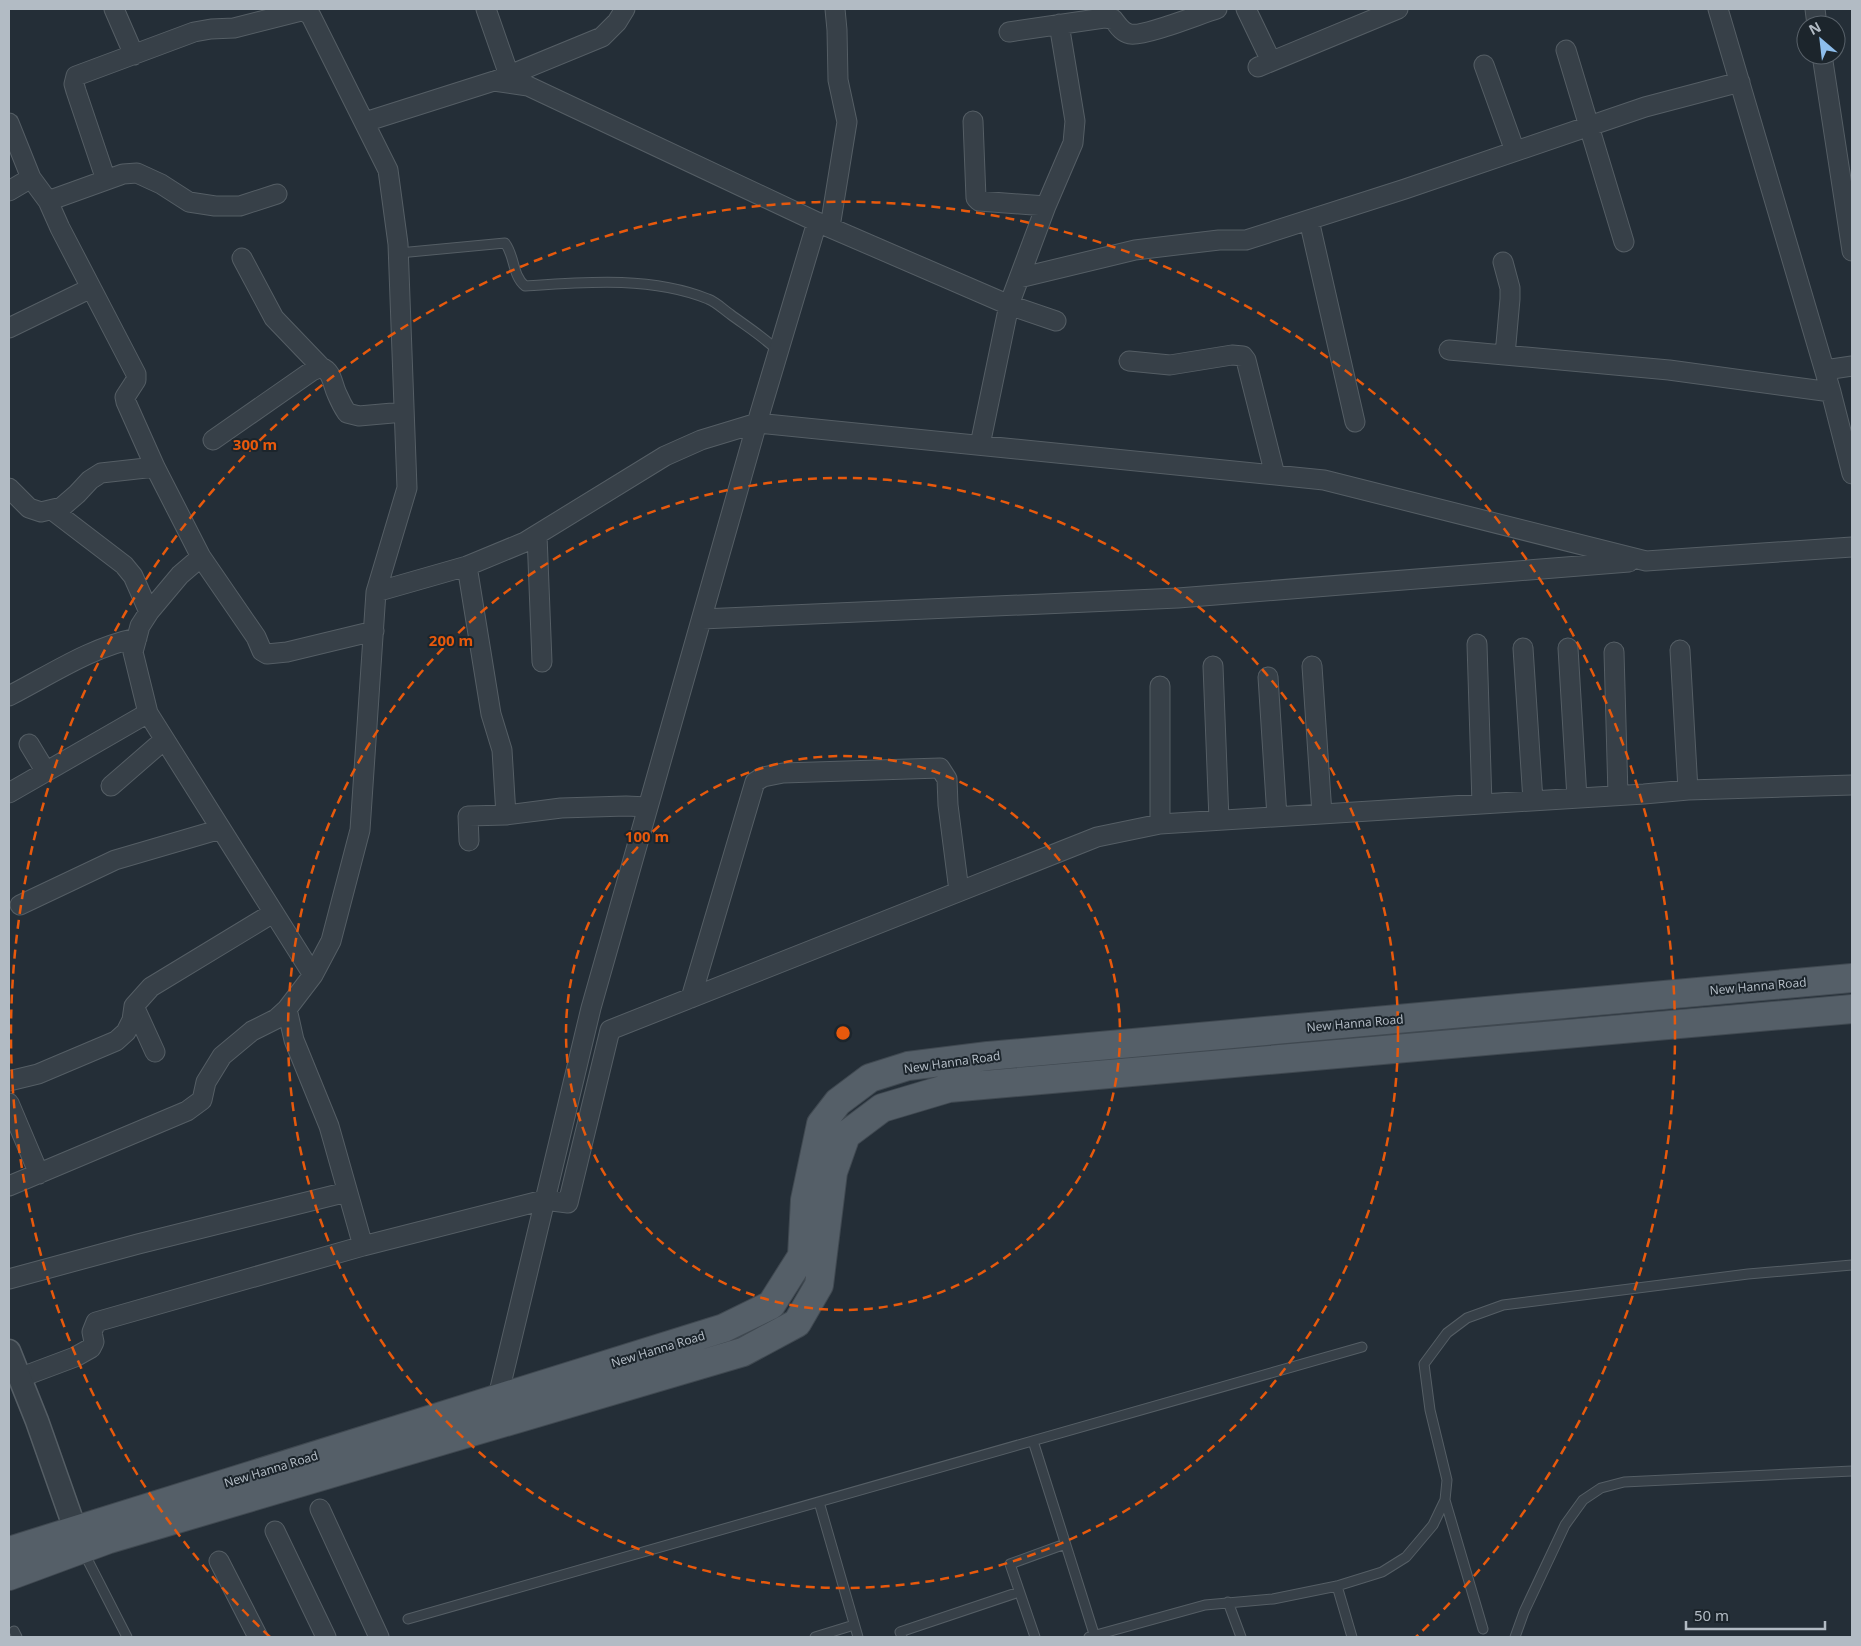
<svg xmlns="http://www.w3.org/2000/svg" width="1861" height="1646" viewBox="0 0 1861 1646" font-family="'Noto Sans',sans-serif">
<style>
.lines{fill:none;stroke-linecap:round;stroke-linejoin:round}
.service-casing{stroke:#555e65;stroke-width:11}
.minor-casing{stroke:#555e65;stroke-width:21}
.tertiary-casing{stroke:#555e65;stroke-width:25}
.primary-casing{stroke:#404951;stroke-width:30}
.service{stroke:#374048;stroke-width:9}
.minor{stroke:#374048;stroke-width:19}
.tertiary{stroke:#374048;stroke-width:22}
.primary{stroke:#555f68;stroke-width:28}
.ring{fill:none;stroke:#e8590c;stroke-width:2.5;stroke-dasharray:9 6}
.labels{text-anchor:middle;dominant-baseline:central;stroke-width:4;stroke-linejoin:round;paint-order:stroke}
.street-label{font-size:12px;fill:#b2bbc4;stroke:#1c252c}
.centre{fill:#e8590c;stroke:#1c252c;stroke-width:2.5}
.ring-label{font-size:15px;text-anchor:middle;font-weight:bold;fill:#e8590c;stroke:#1c252c;stroke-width:4;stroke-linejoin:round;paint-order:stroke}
</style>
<rect width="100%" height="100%" fill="#242e37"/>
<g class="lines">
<defs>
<path id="service" d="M 399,253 L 505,243 C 515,256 512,275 525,286 C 584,282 651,276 708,299 C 716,302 723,309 730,314 C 746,326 764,337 779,352
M 1033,1441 L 1095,1637
M 1445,1500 L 1483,1629
M 819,1502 L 858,1637
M 83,1551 L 127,1637
M 1337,1586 L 1352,1637
M 1228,1602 L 1241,1637
M 408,1619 L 1362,1347
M 14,1631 L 17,1637
M 815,1637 L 854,1625
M 902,1637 L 900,1632 L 1019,1592
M 1035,1637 L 1010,1564 L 1065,1544
M 1089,1637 L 1205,1605 L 1273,1599 L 1337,1586 L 1382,1572 L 1406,1557 L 1433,1525 L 1445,1500 L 1447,1480 L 1430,1410 L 1424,1364 L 1447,1333 L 1467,1318 L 1503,1305 L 1748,1274 L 1852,1265
M 1515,1637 L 1524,1612 L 1565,1525 L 1583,1500 L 1601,1488 L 1624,1482 L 1852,1471"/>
<path id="minor" d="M 114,9 L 134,55
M 486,9 L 509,75
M 1246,9 L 1271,61
M 1718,9 L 1831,392 L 1852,474
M 1815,9 L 1817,25
M 1009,32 L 1104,18 L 1113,19 C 1118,25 1121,32 1130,34 C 1144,37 1200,14 1217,9
M 1566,50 L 1624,242
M 1822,55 L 1852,251
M 1484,65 L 1515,151
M 1258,67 L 1398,9
M 495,81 L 602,37 L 617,22 L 625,9
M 973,121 L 976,198 L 979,201 L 1046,206
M 365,122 L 494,81 L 528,86 L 817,222 L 1009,305 L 1056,321
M 9,123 L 31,178 L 48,201 L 60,228 L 136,374 L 136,380 L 125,397 L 126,402 L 155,467 L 201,557 L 256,637 L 262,651 L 267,654 L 287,652 L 374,631
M 9,191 L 31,178
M 48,201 L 123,174 L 137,173 L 161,184 L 189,202 L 215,206 L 240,206 L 277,194
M 1309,220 L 1355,422
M 830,227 L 847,122 L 838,80 L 837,30 L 835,9
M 242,258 L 274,318 L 321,367
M 1503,262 L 1510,288 L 1510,299 L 1505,355
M 1019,278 L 1135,250 L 1219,240 L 1246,240 L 1405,189 L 1645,107 L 1740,82
M 9,328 L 91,288
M 1449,350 L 1669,370 L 1831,392
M 1129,361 L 1170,365 L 1232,355 L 1243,356 L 1246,360 L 1275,475
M 1825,370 L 1852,366
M 213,440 L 312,371 L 321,367 C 333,372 332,384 337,394 C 340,401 343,407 347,413 L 359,416 L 404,412
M 980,445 L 1009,305 L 1046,206 L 1073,143 L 1075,121 L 1059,24
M 9,488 L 29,508 L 41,512 L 62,507 L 77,494 L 90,480 L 101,473 L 155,467
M 52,510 L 124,565 L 133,576 L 149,612
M 537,535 L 542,662
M 201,557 L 180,575 L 149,612 L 140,626 L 133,652 L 148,713 L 313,975
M 467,566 L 491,714 L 502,750 L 506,815
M 376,592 L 467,566 L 525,542 L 665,456 L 701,440 L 757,423 L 817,222
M 702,619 L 1178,598 L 1629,562
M 1477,644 L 1482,804
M 1523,648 L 1533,801
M 1568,648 L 1577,798
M 1680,650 L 1688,790
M 1614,652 L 1618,795
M 1213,666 L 1219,820
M 1312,666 L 1322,814
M 1268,677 L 1277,817
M 9,696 C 50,675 91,647 137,638
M 29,744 L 46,772
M 111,786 L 164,740
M 9,793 L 148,713
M 1160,824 L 1160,686
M 469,841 L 468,816 L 506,815 L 561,808 L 626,806 L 648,807
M 20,905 L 115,860 L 221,829
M 691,998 L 755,782 L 763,777 L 783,773 L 940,768 L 947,779 L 948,805 L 959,891
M 134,1006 L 155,1052
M 287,1009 L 294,1040 L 329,1126 L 363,1246
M 9,1081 L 38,1074 L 116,1041 L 126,1032 L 132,1020 L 134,1006 L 151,987 L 273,913
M 9,1103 L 39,1174
M 9,1186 L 187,1111 L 202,1100 L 206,1082 L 222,1056 L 252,1031 L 276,1019 L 287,1009 L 313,975 L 331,941 L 360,830 L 376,592 L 407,488 L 398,244 L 388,170 L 311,16 L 306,12 L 301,11 L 234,28 L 211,29 L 194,32 L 76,76 L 74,84 L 76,91 L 106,180
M 9,1279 L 138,1244 L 347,1192
M 19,1378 L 75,1357 L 91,1348 L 94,1342 L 92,1332 L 96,1322 L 363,1246 L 544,1200 L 568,1203 L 610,1030 L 1097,837 L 1160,824 L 1644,794 L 1688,790 L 1852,785
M 495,1409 L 591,1008 L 757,423 L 1324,480 L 1646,561 L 1852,547
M 320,1509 L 379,1637
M 275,1531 L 326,1637
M 219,1561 L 258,1637"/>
<path id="tertiary" d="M 9,1351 L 37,1421 L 81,1546"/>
<path id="primary" d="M 9,1551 L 724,1328 L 771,1305 L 802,1256 L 805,1200 L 821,1124 L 838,1102 L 870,1078 L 908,1066 L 988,1056 L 1852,978
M 9,1576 L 109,1539 L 743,1352 L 797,1323 L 819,1285 L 833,1172 L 846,1135 L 882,1108 L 949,1088 L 1852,1009"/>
</defs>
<!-- service casing -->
<use href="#service" class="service-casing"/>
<!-- minor casing -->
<use href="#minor" class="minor-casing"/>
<!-- tertiary casing -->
<use href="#tertiary" class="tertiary-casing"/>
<!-- primary casing -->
<use href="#primary" class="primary-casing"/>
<!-- service -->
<use href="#service" class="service"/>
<!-- minor -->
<use href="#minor" class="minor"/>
<!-- tertiary -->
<use href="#tertiary" class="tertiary"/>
<!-- primary -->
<use href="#primary" class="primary"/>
</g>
<!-- distance rings -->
<g class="ring">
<circle cx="843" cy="1033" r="277"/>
<circle cx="843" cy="1033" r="555"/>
<path d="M270 1637A832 832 0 1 1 1416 1637"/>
</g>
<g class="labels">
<!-- street labels -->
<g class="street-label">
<text transform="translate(1758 986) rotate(-5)">New Hanna Road</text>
<text transform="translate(1355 1023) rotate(-5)">New Hanna Road</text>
<text transform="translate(952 1062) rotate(-8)">New Hanna Road</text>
<text transform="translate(658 1349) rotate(-17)">New Hanna Road</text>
<text transform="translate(271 1469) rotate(-17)">New Hanna Road</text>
</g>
</g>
<circle cx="843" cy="1033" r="8" class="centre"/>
<g class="ring-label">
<text x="255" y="450">300 m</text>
<text x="451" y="646">200 m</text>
<text x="647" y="842">100 m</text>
</g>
<!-- border -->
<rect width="1861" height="1646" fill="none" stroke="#b2bbc4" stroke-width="20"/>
<!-- north arrow -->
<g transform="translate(1821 40) rotate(332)"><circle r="24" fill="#1c252c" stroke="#586169"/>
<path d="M0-4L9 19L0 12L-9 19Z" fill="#8ebeec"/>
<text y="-8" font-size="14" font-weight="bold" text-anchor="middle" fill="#b2bbc4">N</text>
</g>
<!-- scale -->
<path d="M1686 1621v8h139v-8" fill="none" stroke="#b2bbc4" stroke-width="2.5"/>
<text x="1694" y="1621" font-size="15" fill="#b2bbc4" stroke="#1c252c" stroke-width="4" paint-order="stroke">50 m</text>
</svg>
